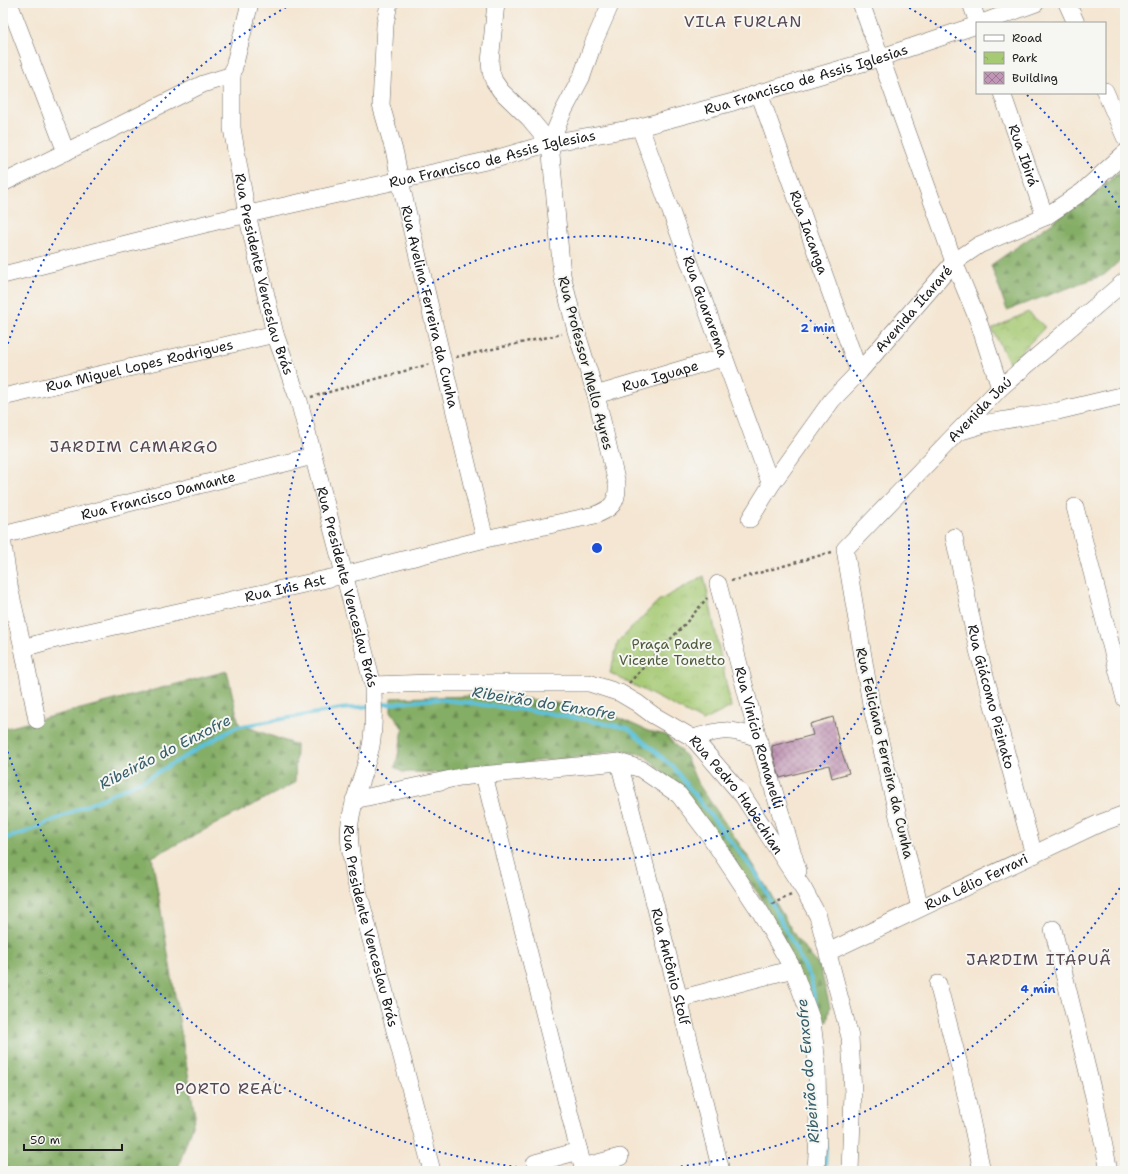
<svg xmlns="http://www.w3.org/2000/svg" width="1128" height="1174" viewBox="0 0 1128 1174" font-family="'Shantell Sans',sans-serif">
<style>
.forest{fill:url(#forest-firs);stroke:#506440}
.park{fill:url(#park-crowns);stroke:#617248}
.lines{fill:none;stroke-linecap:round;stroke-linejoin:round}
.stream{stroke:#5cc1da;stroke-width:4}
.building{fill:url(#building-cross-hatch)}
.minor-casing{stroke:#68635c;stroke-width:18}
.path{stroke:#68635c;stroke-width:2.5;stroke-dasharray:3 3;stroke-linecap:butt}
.minor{stroke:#fff;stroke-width:17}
.ring{fill:none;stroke:#1d4ed8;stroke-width:2;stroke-dasharray:2 4}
.labels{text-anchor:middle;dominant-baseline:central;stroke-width:4;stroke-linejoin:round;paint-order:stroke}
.street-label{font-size:14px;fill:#1c1c1c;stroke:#f6f6f2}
.park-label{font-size:14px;fill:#4c593a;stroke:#f6f6f2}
.water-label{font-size:15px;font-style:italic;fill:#365e68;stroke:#f6f6f2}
.quarter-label{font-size:16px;letter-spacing:1px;fill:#564652;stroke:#f6f6f2}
.centre{fill:#1d4ed8;stroke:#f6f6f2;stroke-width:2}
.ring-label{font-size:12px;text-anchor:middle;font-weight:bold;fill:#1d4ed8;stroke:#f6f6f2;stroke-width:4;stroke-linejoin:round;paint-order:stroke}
</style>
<defs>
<pattern id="forest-firs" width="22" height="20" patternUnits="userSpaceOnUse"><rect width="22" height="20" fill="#84ad65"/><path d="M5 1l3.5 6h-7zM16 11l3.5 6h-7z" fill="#6b8c52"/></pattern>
<pattern id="park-crowns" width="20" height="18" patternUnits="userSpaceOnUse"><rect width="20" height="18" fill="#a6c973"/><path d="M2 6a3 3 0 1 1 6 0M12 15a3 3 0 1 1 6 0" fill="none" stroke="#8eac63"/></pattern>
<pattern id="building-cross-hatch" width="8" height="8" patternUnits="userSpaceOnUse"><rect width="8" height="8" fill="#c195b5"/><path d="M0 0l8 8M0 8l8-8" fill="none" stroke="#9c7992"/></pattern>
</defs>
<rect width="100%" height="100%" fill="#f6f6f2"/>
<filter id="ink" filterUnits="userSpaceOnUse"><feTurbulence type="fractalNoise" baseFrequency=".025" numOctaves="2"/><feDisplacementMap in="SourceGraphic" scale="8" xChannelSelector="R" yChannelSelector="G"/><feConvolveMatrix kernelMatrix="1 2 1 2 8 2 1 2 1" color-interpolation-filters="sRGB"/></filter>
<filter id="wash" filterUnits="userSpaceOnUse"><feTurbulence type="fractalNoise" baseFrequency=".012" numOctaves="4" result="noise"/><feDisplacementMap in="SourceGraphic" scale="16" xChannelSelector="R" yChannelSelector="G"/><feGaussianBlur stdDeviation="0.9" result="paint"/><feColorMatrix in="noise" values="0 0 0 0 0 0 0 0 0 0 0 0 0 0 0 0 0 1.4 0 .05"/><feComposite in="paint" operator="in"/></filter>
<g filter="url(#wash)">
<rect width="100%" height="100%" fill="#f4e6d2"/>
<!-- forest -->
<path class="forest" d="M 1125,167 L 1125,256 L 1104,275 L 1007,310 L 991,265 L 1096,192 Z
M 227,671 L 239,724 L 296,745 L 295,783 L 152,857 L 195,1116 L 177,1171 L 3,1171 L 3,729 Z
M 475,696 L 528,699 L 577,706 L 614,716 L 648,731 L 666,735 L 686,757 L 697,782 L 751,861 L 797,939 L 820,967 L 830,1007 L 827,1022 L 810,1005 L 782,935 L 760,896 L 712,832 L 684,791 L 643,754 L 614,751 L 574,758 L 538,761 L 454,773 L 402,772 L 395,767 L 397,761 L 403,729 L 391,711 L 391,698 Z"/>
<!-- park -->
<path class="park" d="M 1028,312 L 1045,327 L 1010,364 L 992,329 Z
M 704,576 L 731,707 L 703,721 L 610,673 L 618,642 L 658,601 Z"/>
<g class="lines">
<!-- stream -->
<path class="stream" d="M 377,705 L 437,699 L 548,713 L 628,728 L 673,767 L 757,875 L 811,979 L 817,1013
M 3,839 L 27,832 L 146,779 L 236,727 L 341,709 L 370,706
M 825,1171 L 826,1141"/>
</g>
<g id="blocks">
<!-- building -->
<path class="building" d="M 833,717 L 839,744 L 849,773 L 832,778 L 829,765 L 780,778 L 772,751 L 772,746 L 813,735 L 810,724 Z"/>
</g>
</g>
<g filter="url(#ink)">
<use href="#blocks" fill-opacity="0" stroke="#68635c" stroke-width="1"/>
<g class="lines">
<defs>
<g id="minor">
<path d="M 9,3 L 66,152"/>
<path id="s1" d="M 250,3 L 232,75 L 232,128 L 247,214 L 275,334 L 299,401 L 373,685 C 373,707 375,724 371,746 C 365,772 353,797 350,823 C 347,841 353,861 355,879 L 432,1171"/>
<path id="s2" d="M 389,3 L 385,25 L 381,105 L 395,154 L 400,181 L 485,539"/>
<path d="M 861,3 L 954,262 L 978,320 L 1000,388"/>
<path d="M 971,3 L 978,23"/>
<path d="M 1067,3 L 1076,23"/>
<path d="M 982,23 L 1036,3"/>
<path d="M 1105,91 L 1125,137"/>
<path id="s3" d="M 759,93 L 859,372"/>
<path id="s4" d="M 1002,93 L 1045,217"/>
<path id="s5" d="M 640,127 L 771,485"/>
<path d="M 550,143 L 563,112 L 582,76 L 593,44 L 611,3"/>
<path d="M 3,183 L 203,84 L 232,75"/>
<path id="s6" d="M 3,275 L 217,221 L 495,159 L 550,143 L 640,127 L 733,102 L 759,93 L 879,58 L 977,25"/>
<path id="s7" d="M 596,395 L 724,357"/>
<path id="s8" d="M 3,397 L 275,334"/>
<path d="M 961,431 L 988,423 L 1058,411 L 1125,395"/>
<path d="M 1075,507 L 1125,699"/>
<path id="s9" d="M 750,519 L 771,485 L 832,400 L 859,372 L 954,262 L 979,245 L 1045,217 L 1082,192 L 1125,153"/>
<path id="s10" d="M 3,535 L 313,456"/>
<path id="s11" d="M 954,537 L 978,650 L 1034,855"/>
<path d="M 3,545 L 10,591 L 23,648 L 37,720"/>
<path id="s12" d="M 718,584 L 758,738 L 798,871"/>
<path id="s13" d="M 23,648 L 48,641 L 344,575 L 485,539 L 595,515 C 611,509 618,503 617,484 L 596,395 L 576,331 L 562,275 L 550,143 L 529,118 L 501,91 L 494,81 L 491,72 L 490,62 L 496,3"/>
<path id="s14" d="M 373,685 L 431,683 L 589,683 L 620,693 L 637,703 L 653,715 L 693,738 L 743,796 L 804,890 L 818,916 L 850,1037 L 853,1093 L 850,1171"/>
<path d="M 693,738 C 722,729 730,728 758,738"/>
<path id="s15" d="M 619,762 L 679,999 L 721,1171"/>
<path d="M 484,775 L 584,1171"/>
<path d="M 354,800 L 460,777 L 619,762 L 641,769 L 679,795 L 708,833 L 761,913 L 793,969 L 812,1021 L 817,1063 L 818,1136 L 816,1171"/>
<path id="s16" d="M 920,908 L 871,704 L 845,549 L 1000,388 L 1125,281"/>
<path d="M 1053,929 L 1094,1097 L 1109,1171"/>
<path id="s17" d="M 828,952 L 1098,824 L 1125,814"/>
<path d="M 938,984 L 961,1072 L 982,1171"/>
<path d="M 679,999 L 793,969"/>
<path d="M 535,1163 L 579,1151"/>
<path d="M 583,1167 L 620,1157"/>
</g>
</defs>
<!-- minor casing -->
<use href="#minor" class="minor-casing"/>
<!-- path -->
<path class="path" d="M 456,357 L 562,334
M 311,397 L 430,364
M 731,581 L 832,552
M 629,683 L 685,624 L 707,598
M 772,904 L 791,895"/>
<!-- minor -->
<use href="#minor" class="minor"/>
</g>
</g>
<!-- distance rings -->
<g class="ring">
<circle cx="597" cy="548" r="312"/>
<path d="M1123 883A624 624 0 0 1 635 1171M559 1171A624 624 0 0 1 4 741M4 355A624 624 0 0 1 290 5M904 5A624 624 0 0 1 977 53M1027 95A624 624 0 0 1 1123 213"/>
</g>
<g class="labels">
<!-- street labels -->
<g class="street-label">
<text stroke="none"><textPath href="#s6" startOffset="827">Rua Francisco de Assis Iglesias</textPath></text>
<text stroke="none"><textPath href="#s4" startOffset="66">Rua Ibirá</textPath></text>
<text stroke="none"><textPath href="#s6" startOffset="503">Rua Francisco de Assis Iglesias</textPath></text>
<text stroke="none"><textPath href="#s3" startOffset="148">Rua Iacanga</textPath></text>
<text stroke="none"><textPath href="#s1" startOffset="277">Rua Presidente Venceslau Brás</textPath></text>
<text stroke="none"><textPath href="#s5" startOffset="191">Rua Guararema</textPath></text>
<text stroke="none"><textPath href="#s2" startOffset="310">Rua Avelina Ferreira da Cunha</textPath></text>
<text stroke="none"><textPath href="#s9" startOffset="267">Avenida Itararé</textPath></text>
<text transform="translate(586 363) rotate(75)">Rua Professor Mello Ayres</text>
<text stroke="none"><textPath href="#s8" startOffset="140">Rua Miguel Lopes Rodrigues</textPath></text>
<text stroke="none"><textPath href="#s7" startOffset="67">Rua Iguape</textPath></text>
<text stroke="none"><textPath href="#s16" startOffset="561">Avenida Jaú</textPath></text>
<text stroke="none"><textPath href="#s10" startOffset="160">Rua Francisco Damante</textPath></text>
<text stroke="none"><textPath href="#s1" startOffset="601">Rua Presidente Venceslau Brás</textPath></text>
<text stroke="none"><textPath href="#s13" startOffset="269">Rua Iris Ast</textPath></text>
<text stroke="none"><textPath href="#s11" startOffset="164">Rua Giácomo Pizinato</textPath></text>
<text stroke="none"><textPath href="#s12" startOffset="159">Rua Vinício Romanelli</textPath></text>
<text transform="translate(885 753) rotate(77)">Rua Feliciano Ferreira da Cunha</text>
<text stroke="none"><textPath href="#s14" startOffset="406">Rua Pedro Habechian</textPath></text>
<text stroke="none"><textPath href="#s17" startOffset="164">Rua Lélio Ferrari</textPath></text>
<text stroke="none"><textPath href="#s1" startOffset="949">Rua Presidente Venceslau Brás</textPath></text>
<text stroke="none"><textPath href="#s15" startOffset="211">Rua Antônio Stolf</textPath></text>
</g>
<!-- park labels -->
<g class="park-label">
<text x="672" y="644">Praça Padre<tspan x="672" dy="16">Vicente Tonetto</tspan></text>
</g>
<!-- water labels -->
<g class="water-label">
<text transform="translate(544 703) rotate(9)">Ribeirão do Enxofre</text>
<text transform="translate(165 752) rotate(-27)">Ribeirão do Enxofre</text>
<text transform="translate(808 1071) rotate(-95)">Ribeirão do Enxofre</text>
</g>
<!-- quarter labels -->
<g class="quarter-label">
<text x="743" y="21">VILA FURLAN</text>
<text x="134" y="446">JARDIM CAMARGO</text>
<text x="1039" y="959">JARDIM ITAPUÃ</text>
<text x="229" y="1088">PORTO REAL</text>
</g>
</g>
<circle cx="597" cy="548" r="6" class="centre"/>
<g class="ring-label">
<text x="818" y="332">2 min</text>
<text x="1038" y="993">4 min</text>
</g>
<!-- margin -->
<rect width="1128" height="1174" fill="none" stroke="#f6f6f2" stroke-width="16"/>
<!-- legend -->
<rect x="976" y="22" width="130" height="72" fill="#f6f6f2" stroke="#9f9f9c"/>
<rect x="984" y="35" width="20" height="6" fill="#ffffff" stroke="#9f9f9c"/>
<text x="1012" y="42" font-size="12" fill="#1c1c1c">Road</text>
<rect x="984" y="52" width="20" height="12" fill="url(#park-crowns)" stroke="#9f9f9c"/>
<text x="1012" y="62" font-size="12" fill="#1c1c1c">Park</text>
<rect x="984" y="72" width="20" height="12" fill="url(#building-cross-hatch)" stroke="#9f9f9c"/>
<text x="1012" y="82" font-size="12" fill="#1c1c1c">Building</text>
<!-- scale -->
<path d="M24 1144v6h98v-6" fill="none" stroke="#1c1c1c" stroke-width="2"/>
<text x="30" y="1144" font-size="12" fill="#1c1c1c" stroke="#f6f6f2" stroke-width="3" paint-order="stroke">50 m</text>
</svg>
